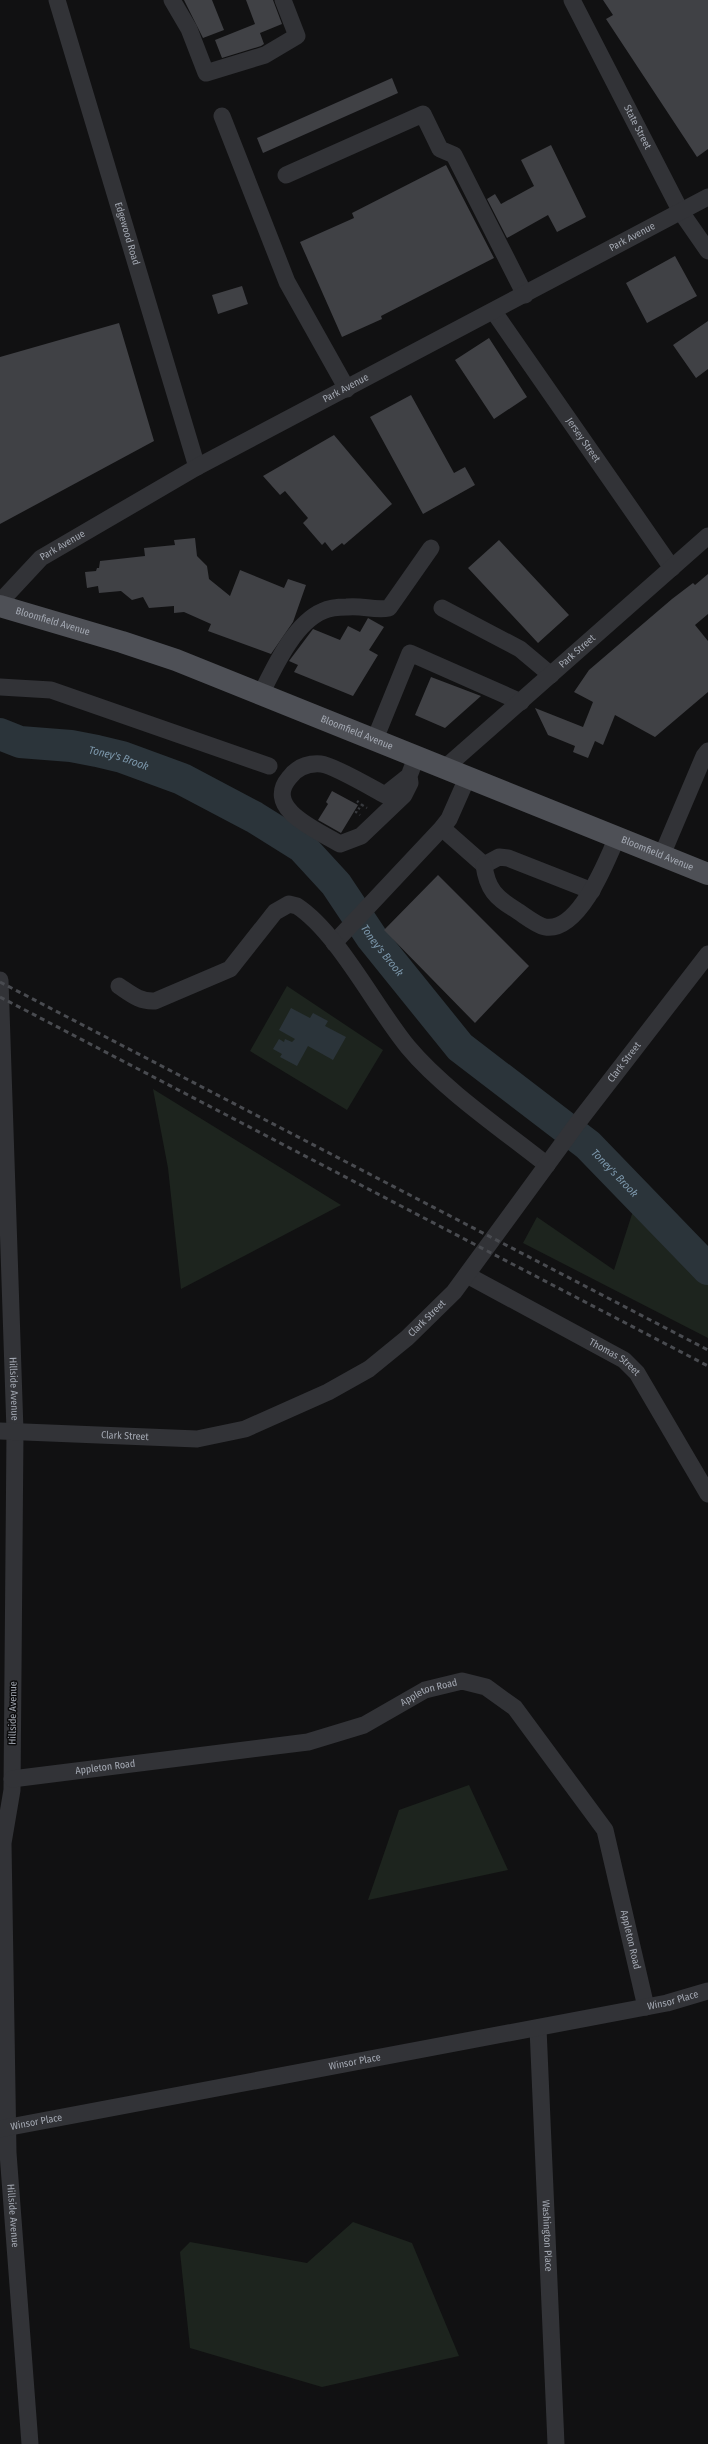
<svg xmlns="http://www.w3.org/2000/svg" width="708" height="2444" viewBox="0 0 708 2444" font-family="'Fira Sans Condensed',sans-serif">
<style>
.green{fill:#1d241e}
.water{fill:#2b343a}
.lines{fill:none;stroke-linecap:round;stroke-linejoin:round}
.river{stroke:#2b343a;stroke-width:32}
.building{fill:#404145}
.path{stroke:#383a3e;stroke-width:2.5;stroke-dasharray:2 3;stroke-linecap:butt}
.minor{stroke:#323337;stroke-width:17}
.major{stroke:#4e5056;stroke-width:22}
.rail{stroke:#494b50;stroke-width:3;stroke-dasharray:5 4;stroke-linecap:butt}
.labels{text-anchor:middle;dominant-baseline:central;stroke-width:3;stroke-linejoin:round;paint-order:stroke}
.street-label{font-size:10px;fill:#a3a8b2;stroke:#0c0c0d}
.water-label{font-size:11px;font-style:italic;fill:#7c97ab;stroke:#0c0c0d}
</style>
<rect width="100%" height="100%" fill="#111112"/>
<!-- green -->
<path class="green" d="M 287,986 L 383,1050 L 347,1110 L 250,1051 Z
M 153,1089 L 341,1205 L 181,1289 L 168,1168 Z
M 649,1198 L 708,1261 L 708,1338 L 523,1243 L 537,1217 L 614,1270 L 633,1211 Z
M 469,1785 L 508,1870 L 368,1900 L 399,1810 Z
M 353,2222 L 412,2243 L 459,2356 L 322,2387 L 190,2348 L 180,2252 L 190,2242 L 307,2263 Z"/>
<!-- water -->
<path class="water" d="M 291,1008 L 310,1018 L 313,1013 L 328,1021 L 325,1026 L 346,1037 L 333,1060 L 308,1046 L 297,1066 L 280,1057 L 282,1054 L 273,1049 L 279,1039 L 284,1042 L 285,1039 L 292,1042 L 295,1039 L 279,1030 Z"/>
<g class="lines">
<!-- river -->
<path class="river" id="s1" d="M 0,734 L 20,742 L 71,746 L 97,751 L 122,757 L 182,779 L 254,817 L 302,847 L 336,884 L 372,938 L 460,1047 L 588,1145 L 708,1269"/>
</g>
<!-- building -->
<path class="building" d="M 184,0 L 212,0 L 224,30 L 203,38 Z
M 246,0 L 273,0 L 282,24 L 260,33 L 264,44 L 261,46 L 222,58 L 215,40 L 255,24 Z
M 603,0 L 708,0 L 708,149 L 697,157 L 606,19 L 613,15 Z
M 392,78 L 398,93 L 263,153 L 257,138 Z
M 551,145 L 586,217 L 557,232 L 548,215 L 507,238 L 487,199 L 495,194 L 501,204 L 534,186 L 521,160 Z
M 446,165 L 494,258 L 381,316 L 382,319 L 342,337 L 300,242 L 354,218 L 352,213 Z
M 675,256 L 697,296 L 647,323 L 626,283 Z
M 242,286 L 248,304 L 218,314 L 212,295 Z
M 708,321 L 708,369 L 696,378 L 673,345 Z
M 119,323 L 154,441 L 0,524 L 0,357 Z
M 489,338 L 527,397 L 494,419 L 455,360 Z
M 411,395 L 454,473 L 465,467 L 475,485 L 423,514 L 370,417 Z
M 334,435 L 392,504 L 344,545 L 342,543 L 332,551 L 325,542 L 322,545 L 303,523 L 308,518 L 285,491 L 280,495 L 263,476 Z
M 195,538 L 197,556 L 207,566 L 209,579 L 230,596 L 240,570 L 284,588 L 288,579 L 306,585 L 293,622 L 271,654 L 208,631 L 211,624 L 184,612 L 174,613 L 174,606 L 149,608 L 143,597 L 132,600 L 121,591 L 99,593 L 98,586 L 87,588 L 85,572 L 96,571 L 97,568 L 99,568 L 100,561 L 145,556 L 144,548 L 175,545 L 174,540 Z
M 499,540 L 569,615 L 538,643 L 468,568 Z
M 708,574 L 708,614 L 695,625 L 708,641 L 708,692 L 655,737 L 615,715 L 603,745 L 595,741 L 588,758 L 573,752 L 575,746 L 548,735 L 535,708 L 583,727 L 593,702 L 574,692 L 589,670 L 672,599 L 693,583 L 695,585 Z
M 368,618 L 384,627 L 369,650 L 378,655 L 353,696 L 294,672 L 298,665 L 289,661 L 313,629 L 340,640 L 348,626 L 360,632 Z
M 431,677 L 481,696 L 445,728 L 415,715 Z
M 332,791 L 358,805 L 341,833 L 318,820 L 328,804 L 326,802 Z
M 438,875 L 529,966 L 475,1023 L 384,930 Z"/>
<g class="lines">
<!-- path -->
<path class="path" d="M 357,801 L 362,805 L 356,812 L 360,815
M 362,805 L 367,808"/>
<!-- minor -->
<g class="minor">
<path id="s2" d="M 57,0 L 197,467"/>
<path d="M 172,0 L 189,29 L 206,73 L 265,55 L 297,36 L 283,0"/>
<path id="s3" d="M 572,0 L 681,212 L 708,251"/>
<path d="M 222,116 L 287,282 L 347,389"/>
<path d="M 286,175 L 423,114 L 440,149 L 454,155 L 525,295"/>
<path id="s4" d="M 494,312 L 672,568"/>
<path id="s5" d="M 0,602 L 41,558 L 197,467 L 708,197"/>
<path d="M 442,608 L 520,649 L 551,675"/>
<path d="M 0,687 L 51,690 L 269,766"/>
<path d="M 261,694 C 274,668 294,623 323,611 C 329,608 340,607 347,607 C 362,605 375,611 389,608 L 431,548"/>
<path d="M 375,739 L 410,653 L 521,702"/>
<path id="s6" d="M 446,767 L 708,536"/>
<path d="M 409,776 L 410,783 L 404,795 L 361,836 L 340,844 C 319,831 263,809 289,778 C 297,767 308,763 321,764 C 333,765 372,788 385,795 L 409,776 L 417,755"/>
<path d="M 442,828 L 484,865 L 499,857 L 508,858 L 592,891"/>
<path d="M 662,855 L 704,756 L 708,751"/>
<path d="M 484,865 C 487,889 496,898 516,910 C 524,915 536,925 545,927 C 579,933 607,861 617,837"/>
<path d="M 334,943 L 442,828 L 449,819 L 468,776"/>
<path id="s7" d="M 0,980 L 15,1431 L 12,1790 L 3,1843 L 8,2153 L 30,2444"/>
<path d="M 119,986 C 131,994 140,1002 155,1001 L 230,969 L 275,912 L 289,904 L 297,906 C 338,933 375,1007 408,1047 C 443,1089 503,1130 547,1165"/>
<path id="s8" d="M 467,1275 L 624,1360 L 637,1373 L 708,1494"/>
<path id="s9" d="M 0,1431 L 197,1439 L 245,1429 L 328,1392 L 369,1369 L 407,1338 L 454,1292 L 579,1121 L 708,954"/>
<path id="s10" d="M 12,1779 L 308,1742 L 364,1725 L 425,1690 L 462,1681 L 486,1687 L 515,1708 L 605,1830 L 646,2007"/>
<path id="s11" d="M 538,2028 L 556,2444"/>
<path id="s12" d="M 0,2129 L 667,2003 L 708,1991"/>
</g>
<!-- major -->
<path class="major" id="s13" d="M 0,606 L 122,642 L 176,660 L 708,874"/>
<!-- rail -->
<path class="rail" d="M 0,982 L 708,1350
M 0,997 L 708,1366"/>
</g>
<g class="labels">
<!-- street labels -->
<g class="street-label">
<text stroke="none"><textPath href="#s3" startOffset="143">State Street</textPath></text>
<text stroke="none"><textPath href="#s2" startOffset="244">Edgewood Road</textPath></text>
<text stroke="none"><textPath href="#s5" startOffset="733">Park Avenue</textPath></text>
<text stroke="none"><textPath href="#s5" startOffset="409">Park Avenue</textPath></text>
<text stroke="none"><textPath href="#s4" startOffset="156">Jersey Street</textPath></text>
<text stroke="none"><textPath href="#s5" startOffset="85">Park Avenue</textPath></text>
<text stroke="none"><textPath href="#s13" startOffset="55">Bloomfield Avenue</textPath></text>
<text stroke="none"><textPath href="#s6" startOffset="175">Park Street</textPath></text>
<text stroke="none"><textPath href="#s13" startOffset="379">Bloomfield Avenue</textPath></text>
<text stroke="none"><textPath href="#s13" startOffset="703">Bloomfield Avenue</textPath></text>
<text stroke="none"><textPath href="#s9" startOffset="785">Clark Street</textPath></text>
<text stroke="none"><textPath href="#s9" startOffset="461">Clark Street</textPath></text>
<text stroke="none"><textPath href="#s8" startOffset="169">Thomas Street</textPath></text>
<text stroke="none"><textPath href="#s7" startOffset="409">Hillside Avenue</textPath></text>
<text stroke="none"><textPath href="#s9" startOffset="125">Clark Street</textPath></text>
<text stroke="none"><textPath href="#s10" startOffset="430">Appleton Road</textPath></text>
<text transform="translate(13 1713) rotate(-89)">Hillside Avenue</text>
<text stroke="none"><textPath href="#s10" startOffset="94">Appleton Road</textPath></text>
<text stroke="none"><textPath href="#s10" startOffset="790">Appleton Road</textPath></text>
<text stroke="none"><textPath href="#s12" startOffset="685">Winsor Place</textPath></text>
<text stroke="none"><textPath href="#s12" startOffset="361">Winsor Place</textPath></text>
<text stroke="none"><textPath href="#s12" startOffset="37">Winsor Place</textPath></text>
<text stroke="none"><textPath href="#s7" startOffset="1237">Hillside Avenue</textPath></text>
<text stroke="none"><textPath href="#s11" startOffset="208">Washington Place</textPath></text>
</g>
<!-- water labels -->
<g class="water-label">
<text stroke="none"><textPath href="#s1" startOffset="122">Toney's Brook</textPath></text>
<text stroke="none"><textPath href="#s1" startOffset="458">Toney's Brook</textPath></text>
<text stroke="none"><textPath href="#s1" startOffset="782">Toney's Brook</textPath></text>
</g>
</g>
</svg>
